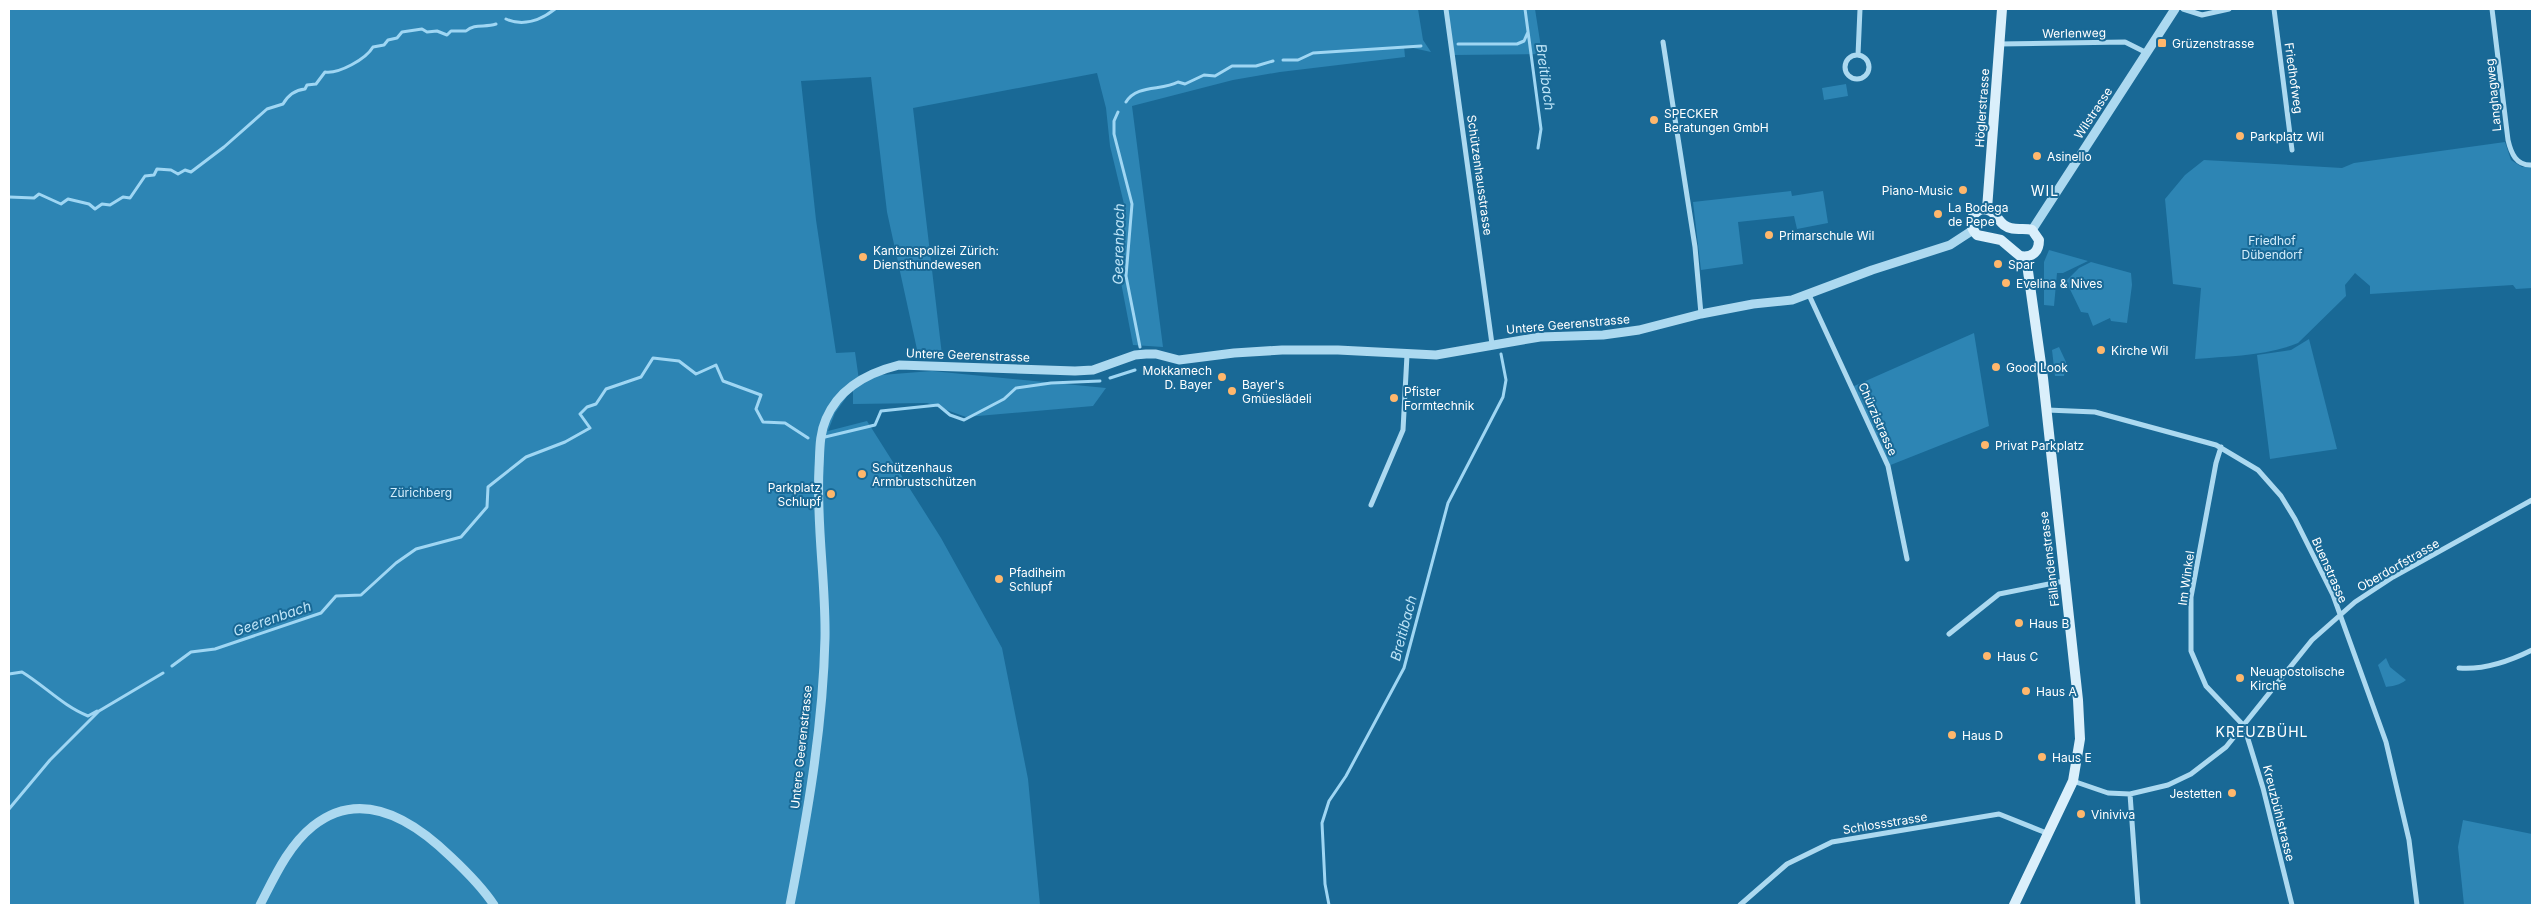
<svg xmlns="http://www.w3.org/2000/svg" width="2541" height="914" viewBox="0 0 2541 914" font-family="Inter,sans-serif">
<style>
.green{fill:#2d85b4}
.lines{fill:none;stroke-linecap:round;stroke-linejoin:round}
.stream{stroke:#9fd6f3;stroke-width:3}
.minor{stroke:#acd9f0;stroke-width:5}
.tertiary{stroke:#acd9f0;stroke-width:9}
.secondary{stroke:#daeffb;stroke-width:10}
.poi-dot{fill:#ffb76c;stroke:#196996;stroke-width:2}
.labels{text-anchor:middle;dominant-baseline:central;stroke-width:4;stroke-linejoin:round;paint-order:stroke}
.street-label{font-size:12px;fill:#fff;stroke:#196996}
.poi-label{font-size:12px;fill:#fff;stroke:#196996;text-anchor:start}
.park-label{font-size:12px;fill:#d3edfb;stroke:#196996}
.water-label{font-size:14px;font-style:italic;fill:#bfe5f8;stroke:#196996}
.neighbourhood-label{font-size:14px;letter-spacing:1px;fill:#fff;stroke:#196996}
</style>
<rect width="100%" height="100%" fill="#196996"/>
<!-- green -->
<path class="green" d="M 9,9 L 1418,9 L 1423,40 L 1431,52 L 1404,46 L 1405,57 L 1280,72 L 1233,80 L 1132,106 L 1163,347 L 1133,345 L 1119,272 L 1119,257 L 1125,222 L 1124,204 L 1110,146 L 1106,108 L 1097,73 L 913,108 L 942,355 L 918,354 L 887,212 L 871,77 L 801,81 L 816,220 L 836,353 L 855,352 L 859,380 L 881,375 L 932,371 L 1106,388 L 1093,406 L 966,417 L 927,403 L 853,404 L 853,388 L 835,413 L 828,431 L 867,421 L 941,538 L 1002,648 L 1028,779 L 1040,905 L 9,905 Z
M 1446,9 L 1535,9 L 1542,54 L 1453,55 Z
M 1846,84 L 1848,96 L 1824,100 L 1822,88 Z
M 2505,142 L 2511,160 L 2522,167 L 2532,167 L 2532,288 L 2516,289 L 2513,285 L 2370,294 L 2370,286 L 2355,273 L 2345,285 L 2346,296 L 2298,343 C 2267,356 2228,356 2195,359 L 2201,288 L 2173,284 L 2165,199 L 2185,175 L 2204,160 L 2342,168 L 2354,163 Z
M 1791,191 L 1792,196 L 1823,191 L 1828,223 L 1797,229 L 1794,216 L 1738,222 L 1743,264 L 1701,270 L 1693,202 Z
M 2049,250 L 2088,261 L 2063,273 L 2057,273 L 2054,306 L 2044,305 L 2044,262 Z
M 2091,262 L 2131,273 L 2132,285 L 2127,323 L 2111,321 L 2110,318 L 2093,326 L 2088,313 L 2081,312 L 2066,281 L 2079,268 Z
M 1974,333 L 1989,426 L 1888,466 L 1852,387 Z
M 2309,339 L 2337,449 L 2270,459 L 2257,355 L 2291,350 Z
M 2059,347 L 2066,362 L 2064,376 L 2055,376 L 2052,350 Z
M 2386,658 L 2390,667 L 2406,680 C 2400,685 2393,686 2386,687 L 2378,665 Z
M 2463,820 L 2532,834 L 2532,905 L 2464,905 L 2458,847 Z"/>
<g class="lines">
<!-- stream -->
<path class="stream" d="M 1525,9 L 1541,129 L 1538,148
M 506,19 C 523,27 541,20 555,9
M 1458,44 L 1517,44 L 1524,41 L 1528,32
M 1283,60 L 1298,60 L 1313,53 L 1421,46
M 1126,102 C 1137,84 1162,91 1178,82 L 1185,84 L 1204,75 L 1215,76 L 1232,66 L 1256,66 L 1273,61
M 1118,112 L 1114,121 L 1114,134 L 1132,204 L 1126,276 L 1140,347
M 9,197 L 34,198 L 39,194 L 61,204 L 68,199 L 89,204 L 95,209 L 102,204 L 110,205 L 123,197 L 130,198 L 145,176 L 154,175 L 157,169 L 171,170 L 178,174 L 185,170 L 191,172 L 224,147 L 267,109 L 283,104 C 288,95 296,90 305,89 L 307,85 L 316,84 L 325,72 C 339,74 366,59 373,47 L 384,45 L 388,40 L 397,38 L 402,32 L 422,29 L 427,32 L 437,31 L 447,35 L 451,31 L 466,31 C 475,23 485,28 496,24
M 1110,378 L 1135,370
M 825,437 L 875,425 L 881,411 L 938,405 L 950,415 L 964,420 L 1004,399 L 1016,388 L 1051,383 L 1100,381
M 172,666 L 191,652 L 215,649 L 321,613 L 336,596 L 361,595 L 396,563 L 416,549 L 461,537 L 487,507 L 488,487 L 526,457 L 565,442 L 590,428 L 580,414 L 587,407 L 596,404 L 606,389 L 641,377 L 653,358 L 679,361 L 696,374 L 716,365 L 723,381 L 761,395 L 756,409 L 763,422 L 785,423 L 808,438
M 9,674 L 22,672 C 45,686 63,706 88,716 L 97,711
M 9,809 L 50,760 L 99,711 L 163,673
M 1329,905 L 1325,884 L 1322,823 L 1329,801 L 1346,776 L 1404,668 L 1448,503 L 1503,397 L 1506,380 L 1501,354"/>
<!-- minor -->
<path class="minor" d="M 1446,9 L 1492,344
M 2183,9 L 2202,15 L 2229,9
M 2274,9 L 2292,150
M 2492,9 L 2508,140 C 2511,153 2516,166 2532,165
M 1663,42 L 1695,247 L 1701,314
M 1999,44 L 2125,42 L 2147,53
M1845 67a12 12 0 1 1 24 0a12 12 0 1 1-24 0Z
M 1858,55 L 1860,9
M 1809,295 L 1888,466 L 1907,559
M 2047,410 L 2095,412 L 2216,445 L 2258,470 L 2281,496 L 2295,519 L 2333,595 L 2386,742 L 2409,840 L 2417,905
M 2221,447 L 2216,463 L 2191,597 L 2191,651 L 2206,686 L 2244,726 L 2263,788 L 2292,905
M 1371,505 L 1403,430 L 1407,355
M 1949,634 L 1999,594 L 2064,581
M 2459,668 C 2484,670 2510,661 2532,650
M 2073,781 L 2108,793 L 2130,794 L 2168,785 L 2191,774 L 2226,747 L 2312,640 L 2355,602 L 2393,577 L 2532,500
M 2130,794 L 2138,905
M 1740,905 L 1787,864 L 1832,842 L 1999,814 L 2049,834"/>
<!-- tertiary -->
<path class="tertiary" d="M 2032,230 L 2175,9
M 260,905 C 274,878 288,846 313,826 C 362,787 414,821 451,857 C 467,872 482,887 494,905
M 790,905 C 807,817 823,728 825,638 C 826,582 816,525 819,468 C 820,451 819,435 826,419 C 839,388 867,373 899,365 L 1075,371 L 1093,370 L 1135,355 L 1146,354 L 1156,354 L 1179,360 L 1234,353 L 1282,350 L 1338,350 L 1436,355 L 1540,337 L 1603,335 L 1639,330 L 1701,314 L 1753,304 L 1792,300 L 1872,270 L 1950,245 L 1973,230"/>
<!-- secondary -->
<path class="secondary" d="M 1982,209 C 1995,209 1996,219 2004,225 C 2013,232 2023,227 2032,230 L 2039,240 C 2039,252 2032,258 2020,256 L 2001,240 L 1977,235 C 1968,225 1970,214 1982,209 Z
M 1987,209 L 2002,9
M 2014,905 L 2073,781 L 2080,739 L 2078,700 L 2043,378 L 2026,257"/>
</g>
<!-- markers -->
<g class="poi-dot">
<rect x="2157" y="38" width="10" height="10" rx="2.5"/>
<circle cx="1654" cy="120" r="5"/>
<circle cx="2240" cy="136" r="5"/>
<circle cx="2037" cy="156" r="5"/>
<circle cx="1963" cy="190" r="5"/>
<circle cx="1938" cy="214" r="5"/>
<circle cx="1769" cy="235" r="5"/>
<circle cx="863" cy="257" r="5"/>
<circle cx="1998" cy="264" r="5"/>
<circle cx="2006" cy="283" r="5"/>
<circle cx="2101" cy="350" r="5"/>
<circle cx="1996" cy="367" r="5"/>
<circle cx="1222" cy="377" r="5"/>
<circle cx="1232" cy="391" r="5"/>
<circle cx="1394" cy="398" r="5"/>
<circle cx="1985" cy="445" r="5"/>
<circle cx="862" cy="474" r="5"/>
<circle cx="831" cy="494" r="5"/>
<circle cx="999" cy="579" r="5"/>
<circle cx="2019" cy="623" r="5"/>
<circle cx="1987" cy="656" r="5"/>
<circle cx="2240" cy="678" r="5"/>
<circle cx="2026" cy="691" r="5"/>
<circle cx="1952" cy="735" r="5"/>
<circle cx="2042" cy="757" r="5"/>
<circle cx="2232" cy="793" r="5"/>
<circle cx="2081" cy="814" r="5"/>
</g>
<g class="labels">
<!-- street labels -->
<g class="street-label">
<text transform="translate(2074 33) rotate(-1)">Werlenweg</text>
<text transform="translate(2294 78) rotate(82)">Friedhofweg</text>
<text transform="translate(2493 95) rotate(-96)">Langhagweg</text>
<text transform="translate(1982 108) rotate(-86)">Höglerstrasse</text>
<text transform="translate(2093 113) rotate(-57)">Wilstrasse</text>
<text transform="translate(1480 175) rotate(82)">Schützenhausstrasse</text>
<text transform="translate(1568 324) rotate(-5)">Untere Geerenstrasse</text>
<text transform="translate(968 355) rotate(2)">Untere Geerenstrasse</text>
<text transform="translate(1878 419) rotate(66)">Chürzistrasse</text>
<text transform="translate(2049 559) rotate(-97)">Fällandenstrasse</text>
<text transform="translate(2398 565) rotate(-30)">Oberdorfstrasse</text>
<text transform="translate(2330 570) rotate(66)">Buenstrasse</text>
<text transform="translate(2186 578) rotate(-82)">Im Winkel</text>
<text transform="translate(801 747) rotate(-84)">Untere Geerenstrasse</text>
<text transform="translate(2279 813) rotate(76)">Kreuzbühlstrasse</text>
<text transform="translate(1885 823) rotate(-9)">Schlossstrasse</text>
</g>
<!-- poi labels -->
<g class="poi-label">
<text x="2172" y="43">Grüzenstrasse</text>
<text x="1664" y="113">SPECKER<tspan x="1664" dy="14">Beratungen GmbH</tspan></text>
<text x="2250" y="136">Parkplatz Wil</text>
<text x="2047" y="156">Asinello</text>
<text x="1953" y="190" text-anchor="end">Piano-Music</text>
<text x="1948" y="207">La Bodega<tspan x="1948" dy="14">de Pepe</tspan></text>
<text x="1779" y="235">Primarschule Wil</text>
<text x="873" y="250">Kantonspolizei Zürich:<tspan x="873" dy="14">Diensthundewesen</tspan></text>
<text x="2008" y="264">Spar</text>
<text x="2016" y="283">Evelina &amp; Nives</text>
<text x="2111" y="350">Kirche Wil</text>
<text x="2006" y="367">Good Look</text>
<text x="1212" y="370" text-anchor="end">Mokkamech<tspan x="1212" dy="14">D. Bayer</tspan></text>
<text x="1242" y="384">Bayer's<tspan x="1242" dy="14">Gmüeslädeli</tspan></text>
<text x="1404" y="391">Pfister<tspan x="1404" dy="14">Formtechnik</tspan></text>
<text x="1995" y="445">Privat Parkplatz</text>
<text x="872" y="467">Schützenhaus<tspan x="872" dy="14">Armbrustschützen</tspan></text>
<text x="821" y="487" text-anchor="end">Parkplatz<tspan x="821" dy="14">Schlupf</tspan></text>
<text x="1009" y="572">Pfadiheim<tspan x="1009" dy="14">Schlupf</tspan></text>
<text x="2029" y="623">Haus B</text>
<text x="1997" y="656">Haus C</text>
<text x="2250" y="671">Neuapostolische<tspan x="2250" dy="14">Kirche</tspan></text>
<text x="2036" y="691">Haus A</text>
<text x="1962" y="735">Haus D</text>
<text x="2052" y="757">Haus E</text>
<text x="2222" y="793" text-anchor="end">Jestetten</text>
<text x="2091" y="814">Viniviva</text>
</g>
<!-- park labels -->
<g class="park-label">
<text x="2272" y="240">Friedhof<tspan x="2272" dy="14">Dübendorf</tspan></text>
<text x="421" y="492">Zürichberg</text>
</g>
<!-- water labels -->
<g class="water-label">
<text transform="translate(1546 77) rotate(82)">Breitibach</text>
<text transform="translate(1118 244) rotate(-89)">Geerenbach</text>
<text transform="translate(272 618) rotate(-19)">Geerenbach</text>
<text transform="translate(1403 628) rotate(-75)">Breitibach</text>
</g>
<!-- neighbourhood labels -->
<g class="neighbourhood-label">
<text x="2045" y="190">WIL</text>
<text x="2262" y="731">KREUZBÜHL</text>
</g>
</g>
<!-- border -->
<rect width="2541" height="914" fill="none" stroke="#ffffff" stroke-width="20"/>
</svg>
